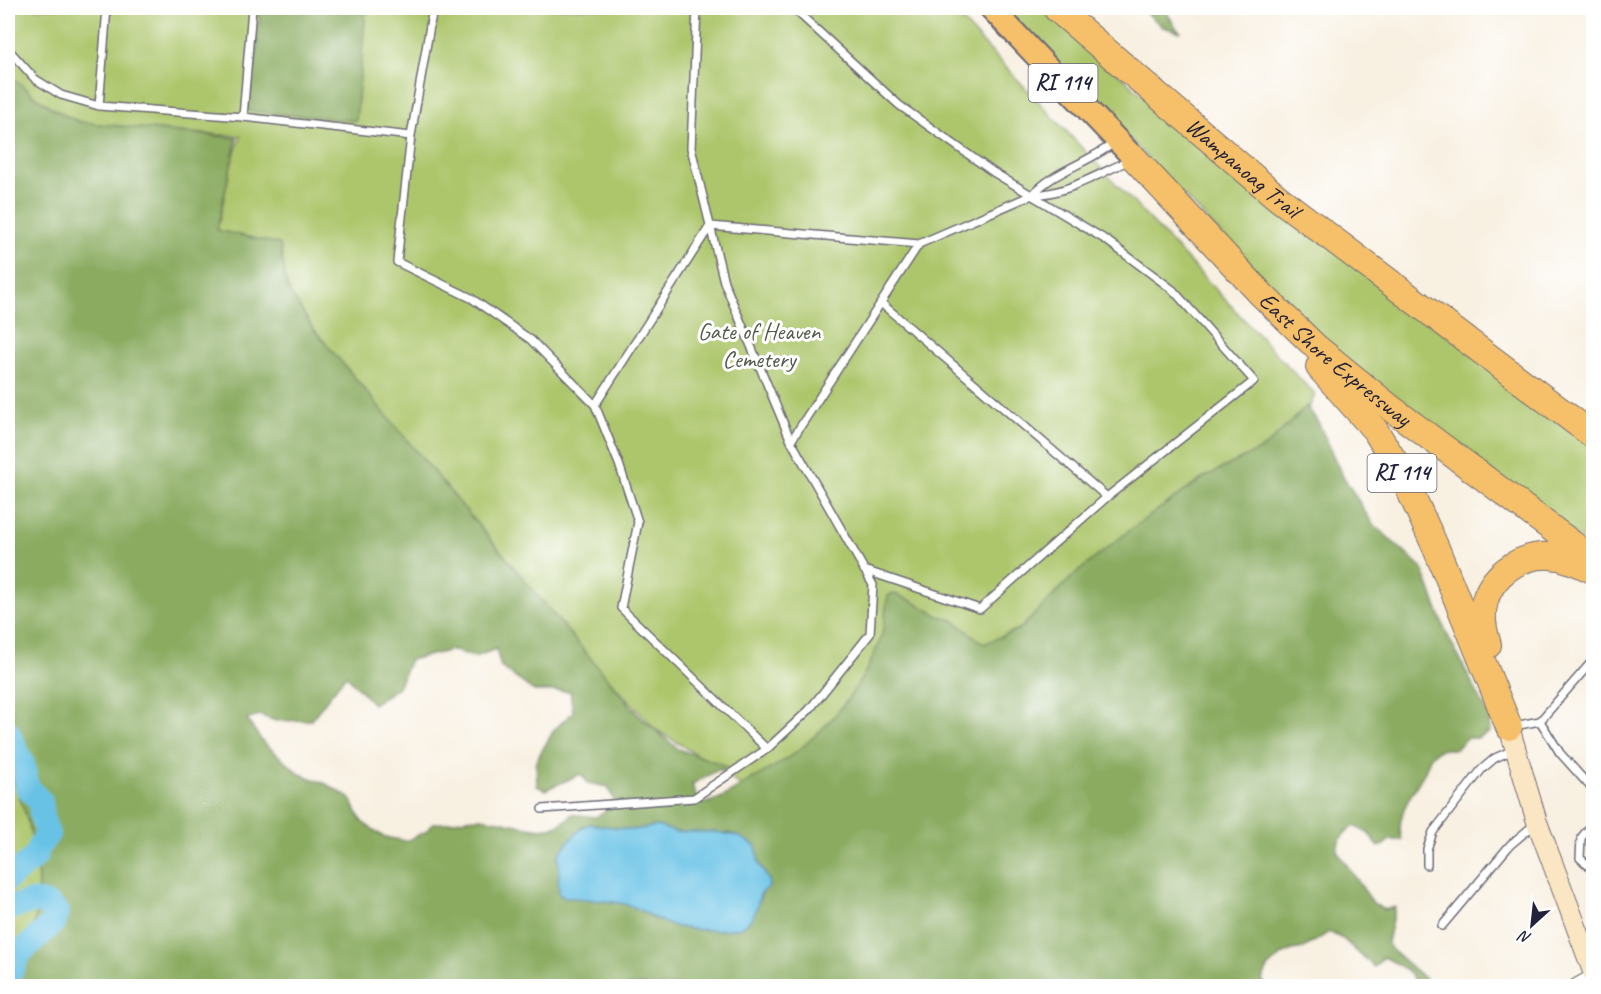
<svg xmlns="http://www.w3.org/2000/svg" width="1601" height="994" viewBox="0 0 1601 994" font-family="Caveat,sans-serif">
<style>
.green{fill:#adc66c;stroke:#687454;stroke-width:1.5}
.forest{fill:#8aab60;stroke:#56664e;stroke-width:1.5;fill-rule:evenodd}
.water{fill:#68c2e6;stroke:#457290;stroke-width:1.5}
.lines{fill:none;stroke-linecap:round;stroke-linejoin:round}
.river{stroke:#68c2e6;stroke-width:24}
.service-casing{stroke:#6d6a75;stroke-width:10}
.minor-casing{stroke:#6d6a75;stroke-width:16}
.secondary-casing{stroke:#6d6a75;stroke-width:22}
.primary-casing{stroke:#6d6a75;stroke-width:26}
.motorway-casing{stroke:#6d6a75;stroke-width:28}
.service{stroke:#fff;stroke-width:7}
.minor{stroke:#fff;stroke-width:14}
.secondary{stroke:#fbe6c4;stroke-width:20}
.primary{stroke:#f6c06b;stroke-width:22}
.motorway{stroke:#f6c06b;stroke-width:26}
.labels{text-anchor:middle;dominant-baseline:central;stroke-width:6;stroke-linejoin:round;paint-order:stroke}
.shield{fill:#fff;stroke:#646476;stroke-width:1.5}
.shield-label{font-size:22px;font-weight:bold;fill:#22223b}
.street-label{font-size:24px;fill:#22223b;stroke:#fff}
.park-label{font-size:24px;fill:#535b4c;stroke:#fff}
</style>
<rect width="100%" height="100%" fill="#fff"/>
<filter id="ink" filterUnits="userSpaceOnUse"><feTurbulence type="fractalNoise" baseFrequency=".0167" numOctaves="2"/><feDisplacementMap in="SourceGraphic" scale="12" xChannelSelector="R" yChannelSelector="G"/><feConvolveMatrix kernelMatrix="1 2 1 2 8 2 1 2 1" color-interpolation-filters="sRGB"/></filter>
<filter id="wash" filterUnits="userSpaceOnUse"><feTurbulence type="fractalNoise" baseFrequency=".008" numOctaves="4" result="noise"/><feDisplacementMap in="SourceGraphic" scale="24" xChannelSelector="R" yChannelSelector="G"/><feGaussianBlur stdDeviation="1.35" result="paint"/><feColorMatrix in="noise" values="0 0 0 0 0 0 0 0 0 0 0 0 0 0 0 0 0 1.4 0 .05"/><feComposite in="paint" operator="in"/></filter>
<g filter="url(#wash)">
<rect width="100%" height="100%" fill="#f8f0e1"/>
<!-- green -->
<path class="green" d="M 8,8 L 950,8 L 1315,395 L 1302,423 L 997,649 L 791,765 L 748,792 L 715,766 L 655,729 L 415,471 L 325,353 L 215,226 L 215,207 L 241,136 L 86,127 L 37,111 L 8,86 Z
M 1004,8 L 1043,8 L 1199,144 L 1593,447 L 1593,549 L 1331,349 Z
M 8,573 L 100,935 L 8,986 Z"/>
<!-- forest -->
<path class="forest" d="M 260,8 L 366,8 L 356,121 L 249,111 L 247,103 L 257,53 Z
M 1141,8 L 1164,8 L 1177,29 L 1181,32 L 1163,27 Z
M 8,73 C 30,93 52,111 80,122 L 237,138 L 217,230 L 280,244 L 287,287 L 312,327 L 639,716 L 678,749 L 727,766 L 725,768 L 716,771 L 692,784 L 696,796 L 703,803 C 721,801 737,788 752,779 C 772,768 792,757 809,741 C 840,715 868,675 881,637 C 885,623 885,610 888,596 L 893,593 L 912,601 L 939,616 L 953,620 L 984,644 L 1021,628 L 1073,576 L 1132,528 L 1205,477 L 1265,447 L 1307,406 L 1319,424 L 1341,473 L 1372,523 L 1422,568 L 1446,632 L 1489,716 L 1490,732 L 1478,738 L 1467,738 L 1456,749 C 1450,749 1442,748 1437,751 C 1428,756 1428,766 1423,775 C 1412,794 1394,816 1402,840 L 1390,840 L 1382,846 L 1378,846 L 1368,833 L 1355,826 C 1344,832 1338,839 1337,851 L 1373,903 L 1384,910 L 1395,907 L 1387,942 L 1391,949 L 1433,986 L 1411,986 L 1414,978 C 1406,968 1395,963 1384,957 L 1374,967 L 1343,939 L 1329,932 L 1304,948 L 1292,950 L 1282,955 L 1269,966 L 1262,980 L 1267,986 L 8,986 C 8,978 24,957 28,946 C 49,886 34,826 8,771 ZM 496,649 L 501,667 L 534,691 L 570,691 L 573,712 L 554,730 L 536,761 L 537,786 L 545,790 L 581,774 L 588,783 L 608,787 L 615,804 L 596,817 L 572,814 C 547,845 510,817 475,818 C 461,818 447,825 433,823 L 427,831 L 406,841 L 384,837 L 362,822 L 350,798 L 326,784 L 300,774 L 262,741 L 247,720 L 259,715 L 276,721 L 311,720 L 346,675 L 373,704 L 398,687 L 410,660 L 452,650 L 475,657 ZM 583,826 L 633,830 L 657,826 L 675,832 L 688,834 L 729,833 L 737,836 L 757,850 L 759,864 L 769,880 C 759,895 757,915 741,926 C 729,934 680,929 667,923 C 653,918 640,907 625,904 C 604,899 582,900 560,896 C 558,882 561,870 558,857 C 564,845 575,837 583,826 Z"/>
<!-- water -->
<path class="water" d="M 589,824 L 633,830 L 657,826 L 675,832 L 717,832 L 738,836 L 755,845 L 757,850 L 759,864 L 769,880 L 769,887 L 760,894 C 758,904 756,916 747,923 C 733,934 687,930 670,925 C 654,920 640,907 624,904 C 603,899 581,900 560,896 C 556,883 561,871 558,857 C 562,848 580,827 589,824 Z"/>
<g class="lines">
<!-- river -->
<path class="river" d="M 8,732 L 23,764 L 27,787 L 41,802 L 41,815 L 48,834 L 39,846 L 36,856 L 8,879
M 8,907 L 10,908 C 29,902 41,896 57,912 L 55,921 L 19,954 L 8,978"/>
</g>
</g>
<g filter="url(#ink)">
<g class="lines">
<defs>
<path id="service" d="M 433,8 L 411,136 L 397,262 L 471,298 L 531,340 L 595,405 L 619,464 L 638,522 L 621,608 L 767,749
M 697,8 L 691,148 L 724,282 L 791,441
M 793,8 L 899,105 L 993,172 L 1106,240 L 1173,290 L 1254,381 L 1107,497 L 980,609 L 864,570
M 8,49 L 35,79 L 61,95 L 99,106 L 243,117 L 411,136
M 99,106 L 107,8
M 243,117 L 252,8
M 1115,142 C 1089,163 1055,170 1032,195 C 1067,194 1098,174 1130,160
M 881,303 L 1107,497
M 595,405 L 710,226 L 919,244
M 1540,721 L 1560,753 L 1594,791
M 1514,726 L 1540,721 L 1594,659
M 542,809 L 694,798 L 767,749 L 809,710 L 870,634 L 873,585 L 791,441 L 919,244 L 1032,195
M 1594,822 L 1581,838 L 1580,858 L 1594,871
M 1427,865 L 1427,849 L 1433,832 L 1482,769 L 1495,758 L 1513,750
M 1442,926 L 1510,845 L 1535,824
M 1585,946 L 1594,936"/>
<path id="minor" d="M 1576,986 L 1594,976"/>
<path id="secondary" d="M 1509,727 L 1537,822 L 1594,974"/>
<path id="primary" d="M 991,8 L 1134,158"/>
<g id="motorway">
<path id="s1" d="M 1056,8 L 1278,198 L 1594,436"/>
<path id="s2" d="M 1134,158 L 1261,294 L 1316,347 L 1392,409 L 1594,560"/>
<path d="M 1319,367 L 1375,430 L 1401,472 L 1436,548 L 1509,727"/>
<path d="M 1488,645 C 1485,635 1482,624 1483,613 C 1485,579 1517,554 1551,556 C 1565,557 1578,563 1590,569"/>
</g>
</defs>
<!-- service casing -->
<use href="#service" class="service-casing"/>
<!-- minor casing -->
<use href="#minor" class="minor-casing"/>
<!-- secondary casing -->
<use href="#secondary" class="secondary-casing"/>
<!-- primary casing -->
<use href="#primary" class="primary-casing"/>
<!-- motorway casing -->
<use href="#motorway" class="motorway-casing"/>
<!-- service -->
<use href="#service" class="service"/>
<!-- minor -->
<use href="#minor" class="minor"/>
<!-- secondary -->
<use href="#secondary" class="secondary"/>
<!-- primary -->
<use href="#primary" class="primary"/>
<!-- motorway -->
<use href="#motorway" class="motorway"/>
</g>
</g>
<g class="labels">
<!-- shield labels -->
<g class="shield">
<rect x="1028.5" y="64" width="69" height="38" rx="4.5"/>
<rect x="1367.5" y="454" width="69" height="38" rx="4.5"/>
</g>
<g class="shield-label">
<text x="1063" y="83">RI 114</text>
<text x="1402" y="473">RI 114</text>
</g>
<!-- street labels -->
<g class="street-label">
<text stroke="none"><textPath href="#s1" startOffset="246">Wampanoag Trail</textPath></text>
<text stroke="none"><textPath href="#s2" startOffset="285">East Shore Expressway</textPath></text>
</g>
<!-- park labels -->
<g class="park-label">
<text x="759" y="331">Gate of Heaven<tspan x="759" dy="28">Cemetery</tspan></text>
</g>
</g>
<!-- margin -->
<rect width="1601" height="994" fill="none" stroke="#fff" stroke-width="30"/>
<!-- north arrow -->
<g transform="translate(1532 925) rotate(207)" stroke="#ffffff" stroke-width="4.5" paint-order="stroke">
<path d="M0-4.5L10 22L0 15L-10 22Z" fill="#22223b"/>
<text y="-9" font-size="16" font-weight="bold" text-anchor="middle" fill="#22223b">N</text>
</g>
</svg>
